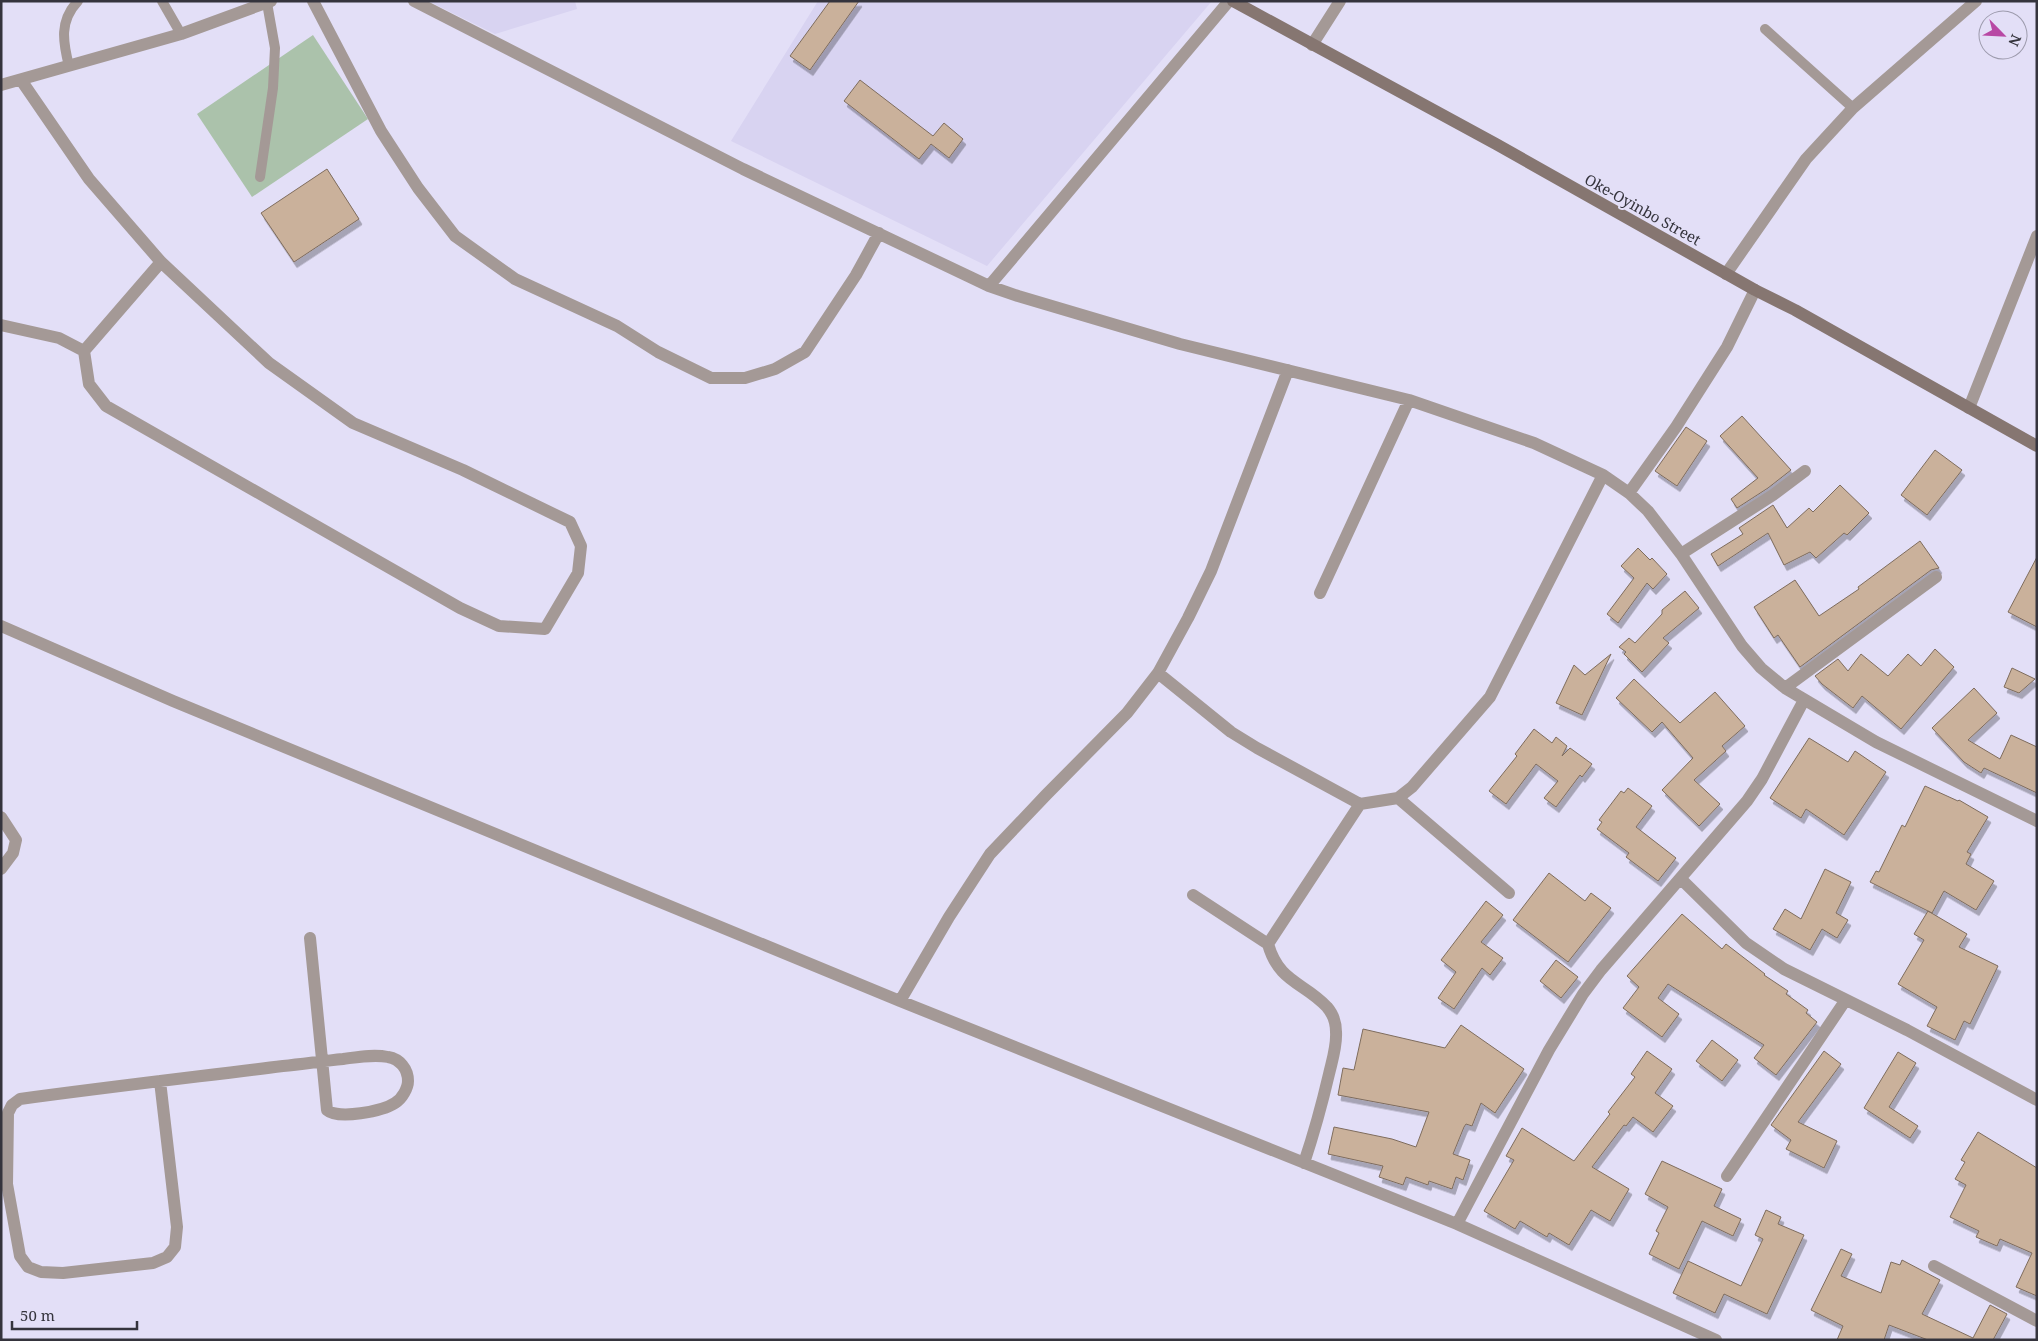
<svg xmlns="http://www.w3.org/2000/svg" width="2038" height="1341" viewBox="0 0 2038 1341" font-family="'Noto Serif',serif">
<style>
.built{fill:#d8d3f1}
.green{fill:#abc2ab}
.building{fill:#cab19b;stroke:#7e6c5d;filter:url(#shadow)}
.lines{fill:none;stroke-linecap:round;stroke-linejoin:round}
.lane{stroke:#a49996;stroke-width:10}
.street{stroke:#a49996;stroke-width:12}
.secondary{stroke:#867671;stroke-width:12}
.labels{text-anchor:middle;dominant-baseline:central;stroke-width:4;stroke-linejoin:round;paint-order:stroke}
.street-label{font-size:15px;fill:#35343d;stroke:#e3dff7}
</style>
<defs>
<filter id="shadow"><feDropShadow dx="3" dy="5.5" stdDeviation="0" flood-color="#0004"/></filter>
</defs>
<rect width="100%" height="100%" fill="#e3dff7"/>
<!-- built -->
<path class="built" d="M 428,1 L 575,1 L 577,9 L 495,34 Z
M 818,1 L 1212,1 L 987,266 L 731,141 Z"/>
<!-- green -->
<path class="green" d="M 313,35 L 368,119 L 252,197 L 197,114 Z"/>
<!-- building -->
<path class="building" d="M 830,1 L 859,1 L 810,70 L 790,56 Z
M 860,80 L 933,136 L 944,123 L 963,139 L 949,158 L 931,144 L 919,159 L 844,101 Z
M 327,169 L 359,219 L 294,262 L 261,213 Z
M 1742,416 L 1791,470 L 1768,488 L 1737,508 L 1731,499 L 1758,478 L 1720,436 Z
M 1686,427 L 1707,441 L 1677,486 L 1655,471 Z
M 1935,450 L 1962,470 L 1927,515 L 1901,495 Z
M 1840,485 L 1869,513 L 1847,535 L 1844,533 L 1816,558 L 1810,552 L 1784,565 L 1768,533 L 1718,566 L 1711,554 L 1743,534 L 1739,528 L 1773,505 L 1787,528 L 1809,508 L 1813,512 Z
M 1920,541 L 1939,568 L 1931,570 L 1800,667 L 1778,635 L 1774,638 L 1754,607 L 1795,580 L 1819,616 L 1859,589 L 1858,587 Z
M 1638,548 L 1650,560 L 1652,558 L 1667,574 L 1653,589 L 1647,583 L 1618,623 L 1607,614 L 1634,578 L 1621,566 Z
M 2037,557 L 2037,627 L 2008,612 Z
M 1685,591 L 1699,608 L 1663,638 L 1669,643 L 1642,672 L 1624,654 L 1626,652 L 1619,647 L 1629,638 L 1635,643 L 1662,614 L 1662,610 Z
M 1935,649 L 1954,667 L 1901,729 L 1862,696 L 1853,708 L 1822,684 L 1815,676 L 1838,659 L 1848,671 L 1861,654 L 1888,676 L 1908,654 L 1921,666 Z
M 1611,654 L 1582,715 L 1556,703 L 1574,665 L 1585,675 Z
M 2012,668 L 2035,679 L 2019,693 L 2004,687 Z
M 1634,679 L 1680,723 L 1715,692 L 1745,726 L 1722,746 L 1726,751 L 1694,780 L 1720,804 L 1699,826 L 1662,790 L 1693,758 L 1662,722 L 1652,732 L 1616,698 Z
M 1974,688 L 1997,713 L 1968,740 L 2000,759 L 2011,735 L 2037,747 L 2037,793 L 1984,768 L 1981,773 L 1964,762 L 1932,728 Z
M 1534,729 L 1552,743 L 1556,737 L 1567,746 L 1562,756 L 1570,748 L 1592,764 L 1582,777 L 1580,775 L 1556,807 L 1544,798 L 1558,781 L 1536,764 L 1506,804 L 1489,791 L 1517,756 L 1515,754 Z
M 1809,738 L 1848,762 L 1855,751 L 1886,772 L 1844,835 L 1806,809 L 1801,818 L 1770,798 Z
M 1925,786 L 1958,801 L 1959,800 L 1988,817 L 1967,852 L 1971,854 L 1966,864 L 1994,881 L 1976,910 L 1944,891 L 1932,913 L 1928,911 L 1967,934 L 1959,947 L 1998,966 L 1970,1024 L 1964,1021 L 1955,1040 L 1927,1026 L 1937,1007 L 1898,984 L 1924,940 L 1914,934 L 1928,911 L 1870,882 L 1876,871 L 1879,872 L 1902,825 L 1905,827 Z
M 1628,788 L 1652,806 L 1636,827 L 1676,858 L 1658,881 L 1626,857 L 1629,853 L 1597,829 L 1602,822 L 1599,820 L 1621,791 L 1624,793 Z
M 1825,869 L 1851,882 L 1836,913 L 1848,920 L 1837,938 L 1822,929 L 1810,950 L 1773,929 L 1785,909 L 1801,919 Z
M 1549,873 L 1585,901 L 1591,893 L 1611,908 L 1568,962 L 1513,920 Z
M 1486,901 L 1503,915 L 1481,942 L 1503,958 L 1490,975 L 1482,968 L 1454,1009 L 1438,998 L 1456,972 L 1441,960 Z
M 1682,914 L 1722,949 L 1726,944 L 1765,974 L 1764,975 L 1788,991 L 1786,994 L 1808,1010 L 1806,1013 L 1817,1022 L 1776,1075 L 1754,1058 L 1764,1045 L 1668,984 L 1658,998 L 1679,1014 L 1662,1037 L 1623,1008 L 1639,987 L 1627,976 Z
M 1556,960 L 1578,977 L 1561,998 L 1540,981 Z
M 1461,1025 L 1524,1069 L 1495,1113 L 1481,1103 L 1472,1126 L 1466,1124 L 1464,1127 L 1453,1154 L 1470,1160 L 1463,1180 L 1456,1177 L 1452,1189 L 1429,1181 L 1428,1185 L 1406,1177 L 1403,1185 L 1379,1177 L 1383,1166 L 1328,1154 L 1334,1127 L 1392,1139 L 1416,1147 L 1429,1112 L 1338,1095 L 1343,1068 L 1354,1070 L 1363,1029 L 1445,1048 Z
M 1712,1040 L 1738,1060 L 1722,1081 L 1696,1061 Z
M 1647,1051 L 1672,1069 L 1655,1093 L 1673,1106 L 1653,1132 L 1633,1117 L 1626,1126 L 1624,1125 L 1592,1167 L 1629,1189 L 1610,1221 L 1591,1210 L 1569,1245 L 1549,1233 L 1547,1237 L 1520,1221 L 1515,1229 L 1484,1211 L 1514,1160 L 1506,1156 L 1522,1128 L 1574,1161 L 1610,1114 L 1608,1112 L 1635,1077 L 1631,1074 Z
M 1824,1051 L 1841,1064 L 1798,1122 L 1837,1141 L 1824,1168 L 1786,1149 L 1791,1140 L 1771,1125 Z
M 1898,1052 L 1916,1063 L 1889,1107 L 1918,1126 L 1910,1138 L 1864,1108 Z
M 1978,1132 L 2037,1168 L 2037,1296 L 2016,1287 L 2032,1253 L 2000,1239 L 1997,1246 L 1976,1237 L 1979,1231 L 1950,1217 L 1966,1185 L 1955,1179 L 1965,1162 L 1961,1160 Z
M 1662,1161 L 1722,1189 L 1714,1206 L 1741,1219 L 1733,1236 L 1702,1221 L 1679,1269 L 1649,1254 L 1659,1233 L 1656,1231 L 1668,1207 L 1645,1194 Z
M 1766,1210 L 1781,1217 L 1778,1224 L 1804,1235 L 1767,1314 L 1724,1294 L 1715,1313 L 1673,1293 L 1688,1261 L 1741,1286 L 1763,1239 L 1755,1235 Z
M 1841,1249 L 1852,1254 L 1841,1276 L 1881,1293 L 1891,1262 L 1900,1265 L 1902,1260 L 1940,1280 L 1922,1314 L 1973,1338 L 1990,1305 L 2007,1314 L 1993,1340 L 1928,1340 L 1889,1325 L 1884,1340 L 1837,1340 L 1843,1326 L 1811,1310 Z"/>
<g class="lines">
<!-- lane -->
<path class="lane" d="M 162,1 L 181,34
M 1765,29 L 1853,108
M 69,66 C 63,42 59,21 78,1
M 260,177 L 273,88 L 275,48 L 267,3"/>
<!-- street -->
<path class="street" d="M 313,1 L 381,131 L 418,188 L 455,236 L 515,279 L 617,326 L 658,352 L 711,378 L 745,378 L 775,369 L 805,352 L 856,275 L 879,233
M 414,1 L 743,169 L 989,286 L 1018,296 L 1180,344 L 1409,400 L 1534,443 L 1603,475 L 1629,493 L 1648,511 L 1681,554 L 1742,646 L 1761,668 L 1785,688 L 1876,742 L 2037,821
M 1312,45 L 1340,1
M 1,85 L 181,34 L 271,1
M 1726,274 L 1806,159 L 1853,108 L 1976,1
M 989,286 L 1229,1
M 1,325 L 59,338 L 84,351 L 89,384 L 106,406 L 460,608 L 499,626 L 545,629 L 578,573 L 581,546 L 570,522 L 463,470 L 353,423 L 269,363 L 161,262 L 89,179 L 21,80
M 84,351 L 161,262
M 1969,408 L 2037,236
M 1629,493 L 1676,427 L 1727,347 L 1755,290
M 1681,554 L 1773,495 L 1805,471
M 1320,593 L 1409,400
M 1,626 L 173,701 L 900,1001 L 1457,1224 L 1716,1340
M 1158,673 L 1231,732 L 1257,748 L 1360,804
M 1785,688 L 1936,577
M 1398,798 L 1509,893
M 1,817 L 16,840 L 13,853 L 1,869
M 1681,879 L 1746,943 L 1784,969 L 1907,1030 L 2037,1100
M 1193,895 L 1268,944
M 900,1001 L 949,917 L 990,854 L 1046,795 L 1127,713 L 1158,673 L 1188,618 L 1211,571 L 1288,370
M 160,1081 L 177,1227 L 175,1247 L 167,1257 L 153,1263 L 63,1273 L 41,1272 L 28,1267 L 20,1256 L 7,1184 L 8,1113 L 12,1105 L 20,1099 C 108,1087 195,1077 283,1066 C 303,1064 323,1061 343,1059 C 358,1057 374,1054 388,1057 C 400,1059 408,1069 408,1081 C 408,1088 402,1099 395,1103 C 383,1111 338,1120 327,1110 L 310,938
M 1304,1163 C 1314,1133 1322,1104 1329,1074 C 1332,1061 1337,1046 1336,1032 C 1336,1023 1333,1014 1327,1007 C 1304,982 1279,983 1268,944 L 1360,804 L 1398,798 L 1412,787 L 1490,697 L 1603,475
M 1727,1176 L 1845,1001
M 1457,1224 L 1549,1050 L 1583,994 L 1601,970 L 1747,801 L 1762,779 L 1804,700
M 1934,1266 L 2037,1321"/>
<!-- secondary -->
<path class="secondary" d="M 1233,1 L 1496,144 L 1755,290 L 1795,310 L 2037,446"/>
</g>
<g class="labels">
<!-- street labels -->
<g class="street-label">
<text transform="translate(1643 209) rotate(29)">Oke-Oyinbo Street</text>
</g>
</g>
<!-- border -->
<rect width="2038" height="1341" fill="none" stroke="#35343d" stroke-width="5"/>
<!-- north arrow -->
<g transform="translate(2003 35) rotate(114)"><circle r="24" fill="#e3dff7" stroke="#9d9bad"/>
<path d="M0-4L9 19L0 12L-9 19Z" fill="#b848a4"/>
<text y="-8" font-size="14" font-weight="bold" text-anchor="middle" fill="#35343d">N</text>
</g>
<!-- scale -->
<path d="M12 1321v8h125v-8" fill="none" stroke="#35343d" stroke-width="2.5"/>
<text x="20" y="1321" font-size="15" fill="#35343d" stroke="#e3dff7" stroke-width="4" paint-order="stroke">50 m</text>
</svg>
